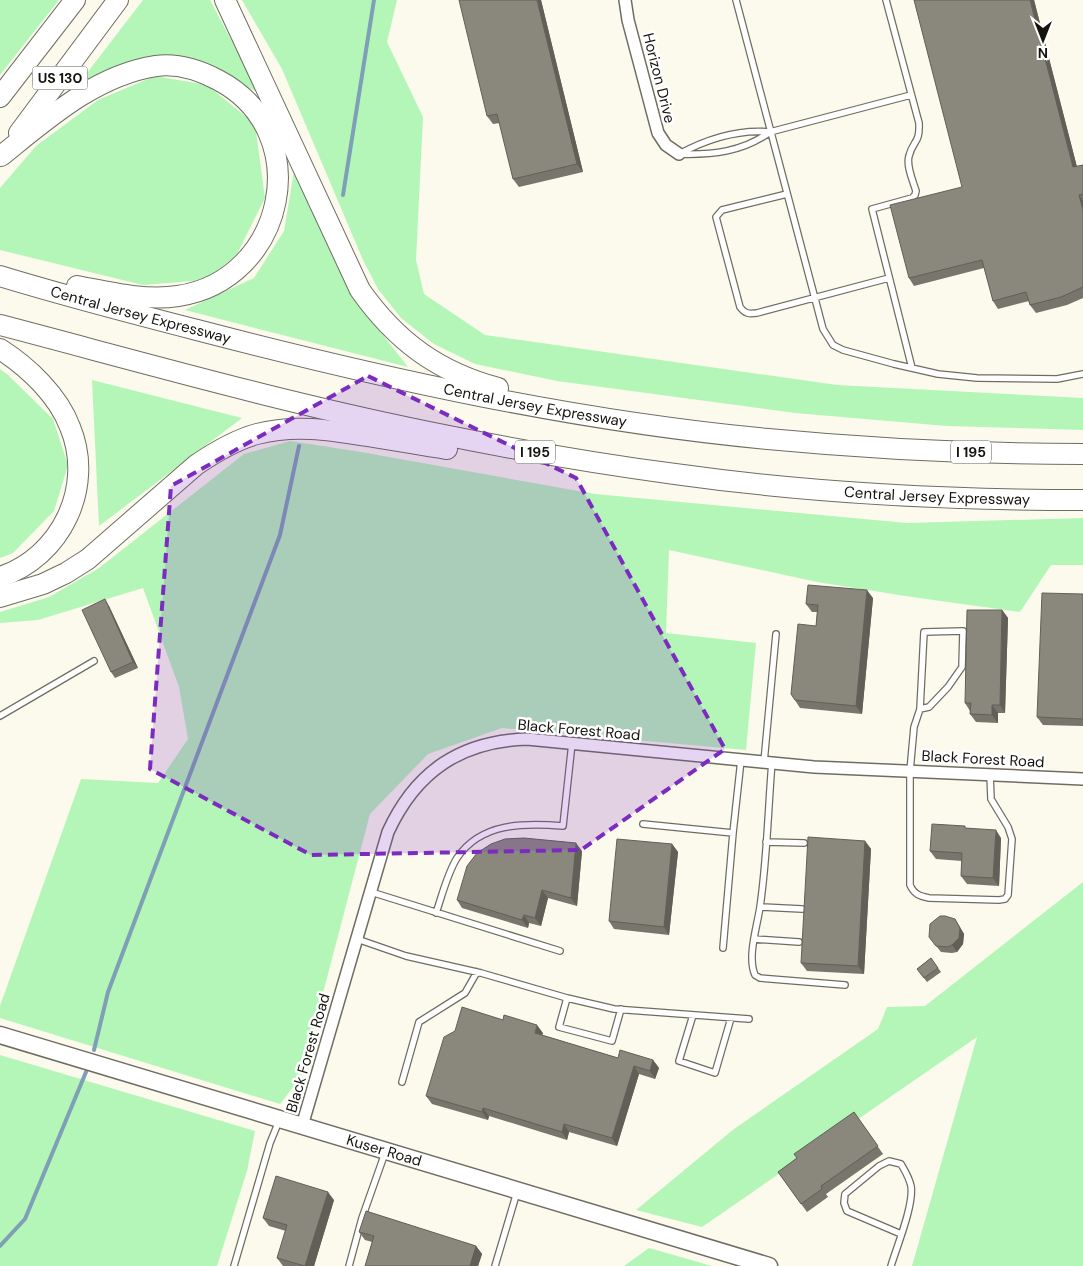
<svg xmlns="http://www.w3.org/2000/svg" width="1083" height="1266" viewBox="0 0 1083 1266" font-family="'DM Sans',sans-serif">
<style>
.green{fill:#b4f6b8}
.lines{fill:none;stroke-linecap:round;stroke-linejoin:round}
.stream{stroke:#7e9fb5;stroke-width:4}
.lane-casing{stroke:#6f6d62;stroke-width:8}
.street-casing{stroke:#6f6d62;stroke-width:14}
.secondary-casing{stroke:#6f6d62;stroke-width:19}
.highway-casing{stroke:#6f6d62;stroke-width:22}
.lane{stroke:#fff;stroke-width:5.5}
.street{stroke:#fff;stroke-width:11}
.secondary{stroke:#fff;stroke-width:16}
.highway{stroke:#fff;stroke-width:20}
.wall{fill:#77756c}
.shaded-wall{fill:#615f58}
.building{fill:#8a887d;stroke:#615f58}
.marked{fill:#7b2cbf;fill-opacity:0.2;stroke:#7b2cbf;stroke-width:4;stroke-dasharray:10 6;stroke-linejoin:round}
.labels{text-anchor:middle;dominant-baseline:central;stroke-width:5;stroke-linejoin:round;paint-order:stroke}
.shield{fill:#fff;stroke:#5a5a56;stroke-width:1}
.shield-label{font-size:14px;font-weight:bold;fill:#14130e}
.street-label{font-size:15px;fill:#14130e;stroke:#fff}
</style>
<rect width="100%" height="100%" fill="#fcf9ed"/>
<!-- green -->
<path class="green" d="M 0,0 L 59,0 L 0,75 Z
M 143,0 L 210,0 L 259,93 L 207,65 L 132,63 L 77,86 Z
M 242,0 L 397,0 L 387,42 L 423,117 L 416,260 L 424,294 L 485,335 L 837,385 L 1083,398 L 1083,430 L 947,426 L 795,413 L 557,381 L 475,364 L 434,344 L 401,318 L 378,289 L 363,260 L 282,69 Z
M 155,76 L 207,85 L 255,124 L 265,198 L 236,256 L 205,280 L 143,285 L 0,250 L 0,188 L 36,146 L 98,100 Z
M 295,165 L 354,298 L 408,367 L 185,310 L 254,278 L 284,231 Z
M 0,369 L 7,374 L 53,419 L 68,465 L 54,511 L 13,553 L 0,558 Z
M 92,380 L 242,418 L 99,526 Z
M 290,441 L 361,452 L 595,494 L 907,523 L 1083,518 L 1083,565 L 1051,565 L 1020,612 L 912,597 L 817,582 L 669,550 L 666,633 L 756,643 L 746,750 L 502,728 L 428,754 L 370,814 L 301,1077 L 280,1104 L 0,1018 L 0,1006 L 81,779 L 158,783 L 188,739 L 179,687 L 143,588 L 38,620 L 0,623 L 0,612 L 49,597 L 99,568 L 244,454 Z
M 1083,882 L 1083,1266 L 912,1266 L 977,1037 L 702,1227 L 636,1210 L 734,1129 L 878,1029 L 887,1007 L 925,1006 Z
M 0,1055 L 255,1131 L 247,1171 L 217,1266 L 0,1266 Z
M 649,1248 L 712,1266 L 624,1266 Z"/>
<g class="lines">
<!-- stream -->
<path class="stream" d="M 343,195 L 374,0
M 94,1050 L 108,992 L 280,535 L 299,446
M 0,1246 L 25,1219 L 86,1072"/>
<defs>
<path id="lane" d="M 736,0 L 823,329 L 833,345 L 843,350 L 894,364 L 938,374 L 977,378 L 1057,379 L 1083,374
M 886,0 L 919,123 C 920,144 913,140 909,156 C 906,166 913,181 916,191 L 915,195 L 912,198 L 872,209 L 912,368
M 679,154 C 712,155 743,152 770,132 L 911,95
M 679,154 C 707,139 739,129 770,132
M 787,194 L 722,210 L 716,217 L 740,307 C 745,314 749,314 757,313 L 889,278
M 920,709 L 929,707 L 948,687 L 962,667 L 963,631 L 924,632 L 920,709 L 914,727 L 910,771 L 910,885 C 914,894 919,896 929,898 L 999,900 L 1005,899 L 1008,895 L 1012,839 L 1008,827 L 991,799 L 990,774
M 0,716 L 94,661
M 764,762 L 776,634
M 772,762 C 768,810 767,860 760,907 C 757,927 747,957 755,975 L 760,978 L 845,985
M 643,824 L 733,833 L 741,760
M 766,842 L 804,843
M 371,892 L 560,951
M 760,907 L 802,909
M 436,913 C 442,896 447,874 457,858 C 481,822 525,823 563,826 L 572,743
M 357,939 L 406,956 L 481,973 L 567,998 L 614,1009 L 749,1019
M 754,939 L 799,942
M 723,948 L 733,833
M 567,998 L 559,1027 L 612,1041 L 621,1009
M 693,1015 L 679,1061 L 715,1073 L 731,1018
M 402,1082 L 419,1022 L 465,993 L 477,972
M 234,1266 L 270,1143 L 279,1121
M 349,1266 L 362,1218 L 385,1153
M 495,1266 L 517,1192
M 891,1266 C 897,1246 914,1205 911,1186 C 909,1177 905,1171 901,1164 L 889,1161 L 879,1166 L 845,1194 L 844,1203 L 847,1211 L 901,1234"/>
<path id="street" d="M 625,0 L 628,20 L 658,133 L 666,145 L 679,154
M 302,1126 L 388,832 C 416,771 461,741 527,739 L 814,767 L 1083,779"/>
<g id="secondary">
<path id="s1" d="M 0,1035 L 769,1266"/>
</g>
<g id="highway">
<path d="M 225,0 L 360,290 C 396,341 438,372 498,388"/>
<path d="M 0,97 L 75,0"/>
<path d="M 19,133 L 118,0"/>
<path d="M 1,156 C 47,119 96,75 156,66 C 178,63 199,70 218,80 C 317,132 286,280 178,296 C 144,301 109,292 77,286"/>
<path id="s2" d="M 0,276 C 65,296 131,313 197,330 C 385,379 575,421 768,439 C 873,449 978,454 1083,454"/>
<path id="s3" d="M 0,325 C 141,362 281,402 424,431 C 507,448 591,463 675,474 C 810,493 947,500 1083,500"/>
<path d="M 0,349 C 28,367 58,395 70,427 C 95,487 61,557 0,577"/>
<path d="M 0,597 L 43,584 L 66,573 L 88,559 L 196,465 C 215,452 235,440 257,434 C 295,424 330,430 367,436 C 394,440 420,445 447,449"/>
</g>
</defs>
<!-- lane casing -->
<use href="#lane" class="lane-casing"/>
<!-- street casing -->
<use href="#street" class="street-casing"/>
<!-- secondary casing -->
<use href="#secondary" class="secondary-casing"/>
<!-- highway casing -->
<use href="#highway" class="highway-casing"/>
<!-- lane -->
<use href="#lane" class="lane"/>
<!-- street -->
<use href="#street" class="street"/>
<!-- secondary -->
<use href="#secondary" class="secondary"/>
<!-- highway -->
<use href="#highway" class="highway"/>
</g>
<!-- wall -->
<path class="wall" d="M 541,0 L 583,172 L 519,187 L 513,179 L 500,123 L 493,124 L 487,116 Z
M 1034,0 L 1077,167 L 1083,165 L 1083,298 L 1067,305 L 1036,313 L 1030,305 L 1029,301 L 998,309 L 993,301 L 984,268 L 914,286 L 909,278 L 962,187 Z
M 1083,594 L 1083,726 L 1043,725 L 1037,717 Z
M 873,598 L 862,714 L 800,708 L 791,694 L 816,626 L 817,612 L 812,612 L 806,604 Z
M 109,606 L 138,668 L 115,678 L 111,672 Z
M 1002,610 L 1008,618 L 1005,713 L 998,713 L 998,723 L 976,722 L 970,714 L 970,711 L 965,703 Z
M 967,828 L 1001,838 L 999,886 L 967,884 L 961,876 L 962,861 L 936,859 L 930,851 Z
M 865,841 L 871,849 L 864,974 L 807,971 L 801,963 Z
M 672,844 L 678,852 L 669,935 L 614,929 L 609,921 Z
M 582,851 L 577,906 L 548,898 L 541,926 L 529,923 L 528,928 L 462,908 L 457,900 Z
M 955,919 L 964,934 L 963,944 L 957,952 L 952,953 L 941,952 L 929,937 Z
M 931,958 L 941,972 L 927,982 L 917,969 Z
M 455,1031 L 543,1033 L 542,1035 L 618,1058 L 653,1060 L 659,1068 L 655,1079 L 639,1074 L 617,1146 L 569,1132 L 567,1140 L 489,1116 L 488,1120 L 432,1104 L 426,1096 Z
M 854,1112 L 883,1154 L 826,1194 L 828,1197 L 807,1212 L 778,1172 L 797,1158 Z
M 334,1200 L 314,1266 L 283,1266 L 277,1258 L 286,1231 L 269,1226 L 263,1218 Z
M 359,1232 L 476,1246 L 482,1254 L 478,1266 L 365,1266 L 372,1242 L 365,1240 Z"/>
<!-- shaded-wall -->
<path class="shaded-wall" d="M 537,0 L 541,0 L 583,172 L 577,164 Z
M 1030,0 L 1034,0 L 1079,175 L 1073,167 Z
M 1079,195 L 1083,201 L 1083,210 Z
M 867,590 L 873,598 L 862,714 L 856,706 Z
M 105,599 L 109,606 L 138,668 L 133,662 Z
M 1002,610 L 1008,618 L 1005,713 L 1000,705 Z
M 992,705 L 998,713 L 998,723 L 992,715 Z
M 996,830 L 1001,838 L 999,886 L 993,878 Z
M 865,841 L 871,849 L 864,974 L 858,966 Z
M 576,843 L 582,851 L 577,906 L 571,898 Z
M 672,844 L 678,852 L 669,935 L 664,927 Z
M 542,890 L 548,898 L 541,926 L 535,918 Z
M 524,915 L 529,923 L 528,928 L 522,920 Z
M 955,919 L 964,934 L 963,944 L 957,952 L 952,945 Z
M 537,1025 L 543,1033 L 540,1041 L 535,1033 Z
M 653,1060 L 659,1068 L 655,1079 L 650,1071 Z
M 634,1066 L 639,1074 L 617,1146 L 612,1138 Z
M 483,1108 L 489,1116 L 488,1120 L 482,1112 Z
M 564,1124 L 569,1132 L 567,1140 L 562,1132 Z
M 328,1192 L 334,1200 L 314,1266 L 305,1266 Z
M 476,1246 L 482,1254 L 478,1266 L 470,1266 Z"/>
<!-- building -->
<path class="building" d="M 459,0 L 537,0 L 577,164 L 513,179 L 497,114 L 487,116 Z
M 914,0 L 1030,0 L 1073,167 L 1083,165 L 1083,194 L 1079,195 L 1083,210 L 1083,287 L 1061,297 L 1030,305 L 1026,292 L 993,301 L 982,260 L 909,278 L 890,205 L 962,187 Z
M 808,585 L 867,590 L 856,706 L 795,700 L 791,694 L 798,624 L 816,626 L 818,605 L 806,604 Z
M 1042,593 L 1083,594 L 1083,719 L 1037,717 Z
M 105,599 L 133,662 L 111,672 L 82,610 Z
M 967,610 L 1002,610 L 1000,705 L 992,705 L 992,715 L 970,714 L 971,703 L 965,703 Z
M 932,824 L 965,826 L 965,828 L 996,830 L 993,878 L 961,876 L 962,853 L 930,851 Z
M 808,837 L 865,841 L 858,966 L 801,963 Z
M 524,838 L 576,843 L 571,898 L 542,890 L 535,918 L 524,915 L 522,920 L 457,900 L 467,866 L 477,853 L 491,844 L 505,839 Z
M 617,839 L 672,844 L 664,927 L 609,921 Z
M 940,916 L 945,916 L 955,919 L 960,928 L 959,938 L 952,945 L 948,947 L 936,946 L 929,937 L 930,924 Z
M 931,958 L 938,968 L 924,978 L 917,969 Z
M 462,1007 L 503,1020 L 504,1015 L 537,1025 L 535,1033 L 618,1058 L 620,1050 L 653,1060 L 650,1071 L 634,1066 L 612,1138 L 564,1124 L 562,1132 L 483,1108 L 482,1112 L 426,1096 L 444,1037 L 455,1031 Z
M 854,1112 L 878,1146 L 821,1186 L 822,1189 L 801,1204 L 778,1172 L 797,1158 L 794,1154 Z
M 276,1176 L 328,1192 L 305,1266 L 277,1258 L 287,1225 L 263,1218 Z
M 366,1211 L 476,1246 L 470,1266 L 365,1266 L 374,1236 L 359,1232 Z"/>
<!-- marked area -->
<path class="marked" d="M 368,376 L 576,478 L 725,749 L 581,850 L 311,855 L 150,769 L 171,486 Z"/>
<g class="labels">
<!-- shield labels -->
<g class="shield">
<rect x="32.5" y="66.5" width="55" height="23" rx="4"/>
<rect x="515" y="440.5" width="40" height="23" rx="4"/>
<rect x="951" y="440.5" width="40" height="23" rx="4"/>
</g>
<g class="shield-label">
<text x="60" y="78">US 130</text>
<text x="535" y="452">I 195</text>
<text x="971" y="452">I 195</text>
</g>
<!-- street labels -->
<g class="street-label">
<text transform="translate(659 78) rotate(76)">Horizon Drive</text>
<text stroke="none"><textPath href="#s2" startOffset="146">Central Jersey Expressway</textPath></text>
<text stroke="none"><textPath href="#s2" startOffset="551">Central Jersey Expressway</textPath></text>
<text stroke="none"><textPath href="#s3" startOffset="955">Central Jersey Expressway</textPath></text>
<text transform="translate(579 730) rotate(5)">Black Forest Road</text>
<text transform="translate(983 759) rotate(3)">Black Forest Road</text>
<text transform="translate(308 1053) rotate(-74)">Black Forest Road</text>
<text stroke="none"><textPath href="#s1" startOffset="401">Kuser Road</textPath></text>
</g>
</g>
<!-- north arrow -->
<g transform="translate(1043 40) rotate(180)" stroke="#ffffff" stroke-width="4" paint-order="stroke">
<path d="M0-4L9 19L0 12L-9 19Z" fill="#14130e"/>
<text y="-8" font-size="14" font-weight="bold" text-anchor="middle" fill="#14130e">N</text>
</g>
</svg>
